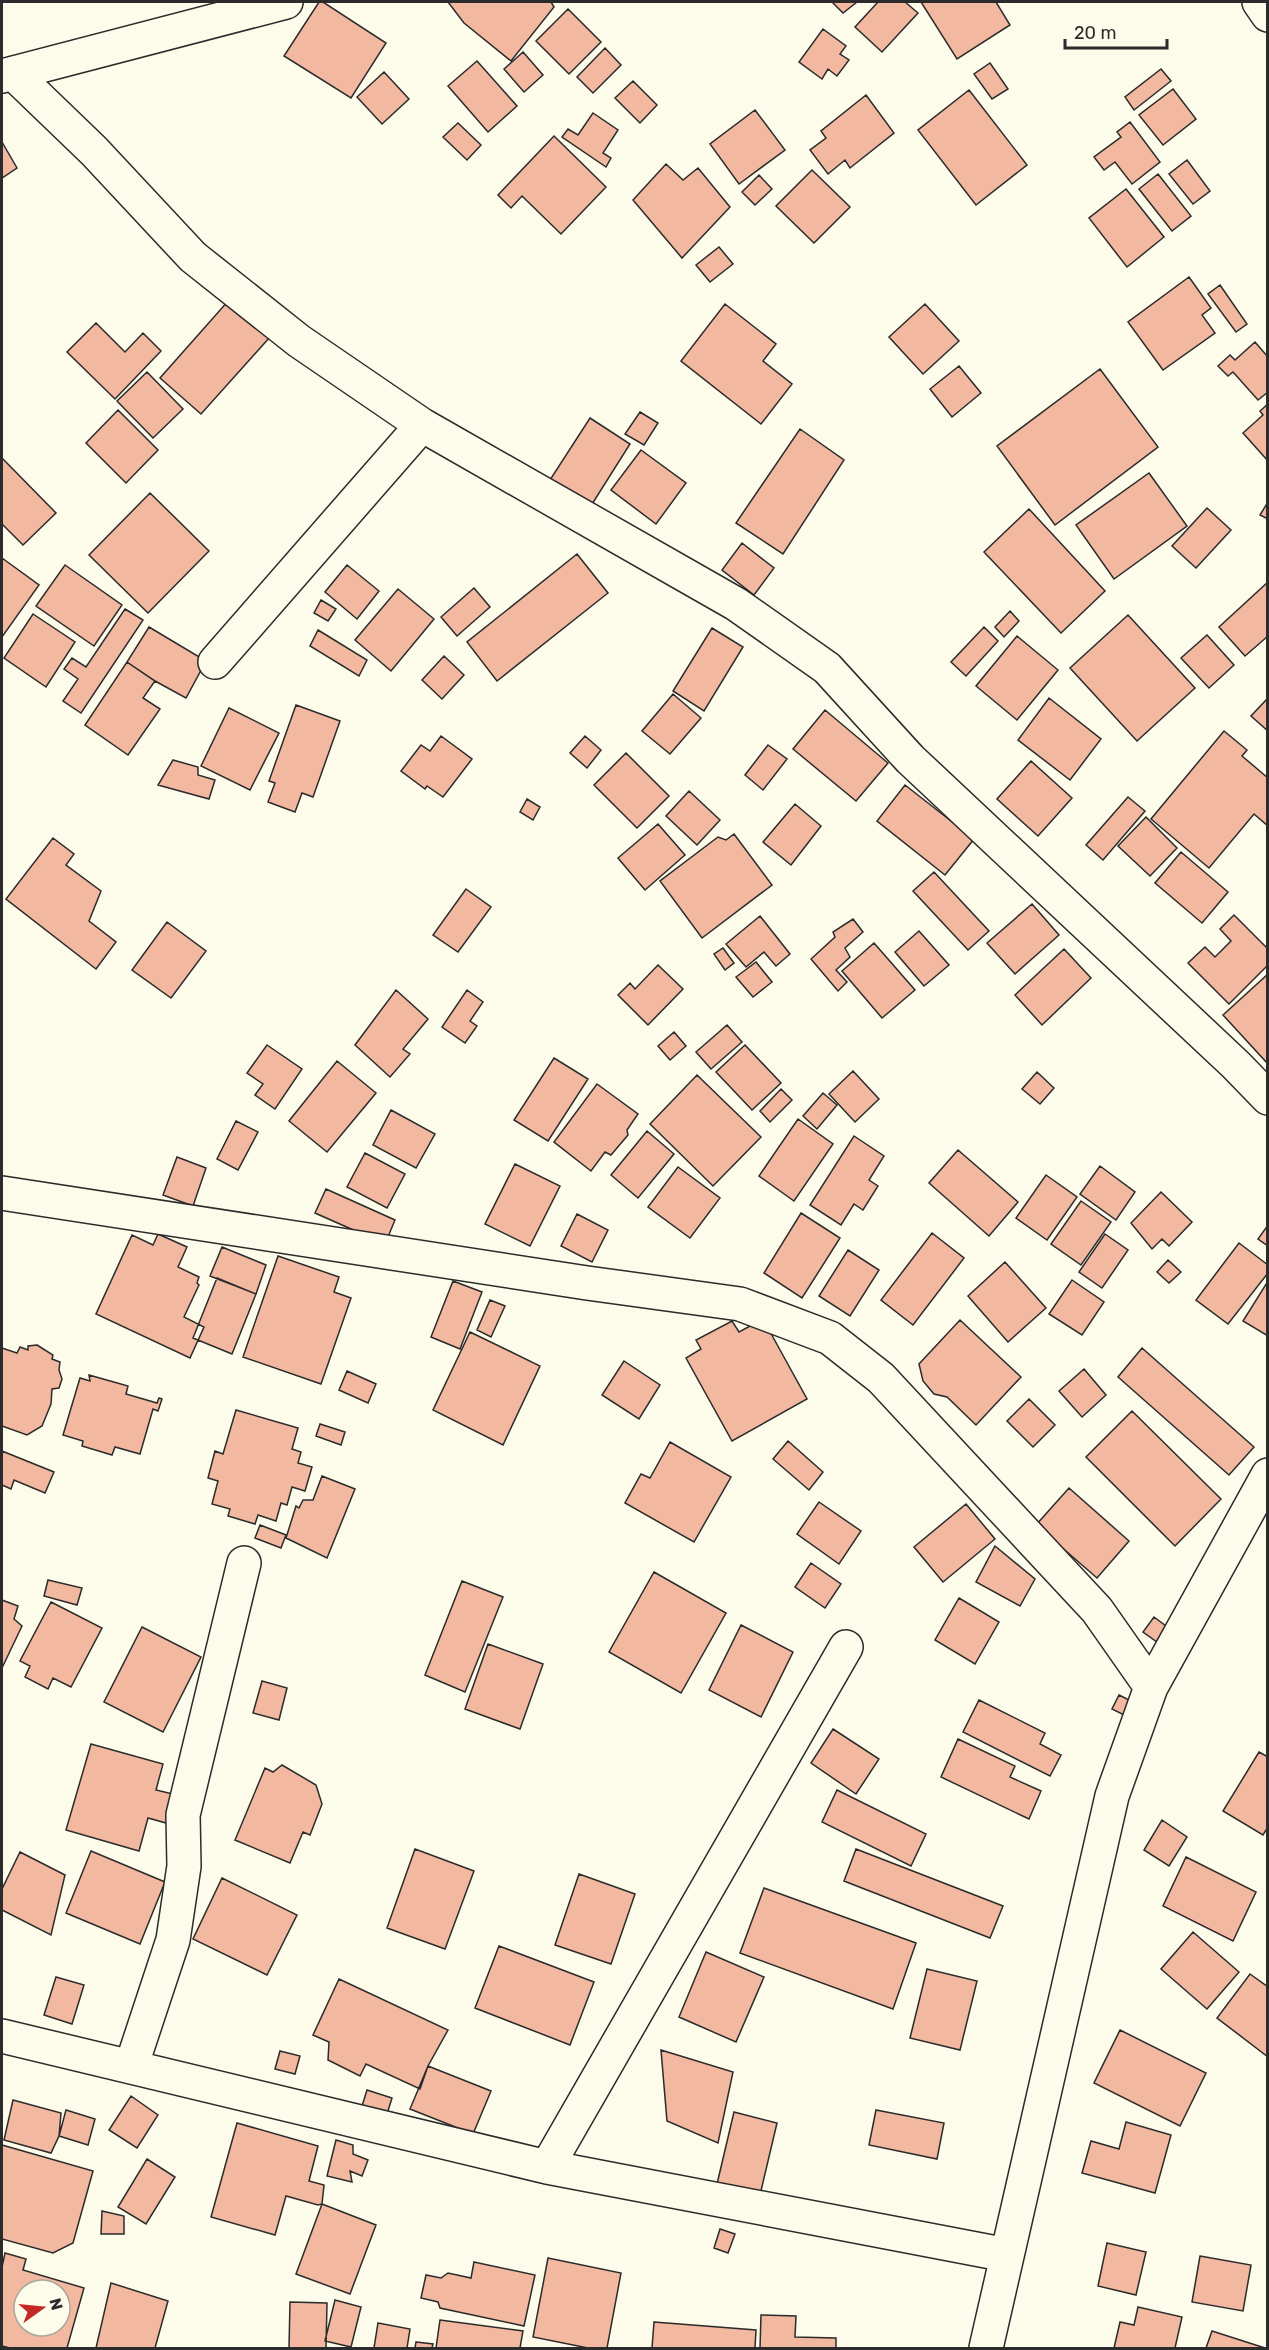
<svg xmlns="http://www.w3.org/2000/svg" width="1269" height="2350" viewBox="0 0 1269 2350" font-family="Rubik,sans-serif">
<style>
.building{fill:#f2b8a0;stroke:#2b2b2b;stroke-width:1.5;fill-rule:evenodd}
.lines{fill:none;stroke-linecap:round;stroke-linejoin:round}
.minor-casing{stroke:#2b2b2b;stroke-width:36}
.minor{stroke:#fdfbea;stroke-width:33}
</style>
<rect width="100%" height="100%" fill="#fdfbea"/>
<!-- building -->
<path class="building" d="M 319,2 L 323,2 L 386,43 L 351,98 L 284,56 Z
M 448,2 L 551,2 L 554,7 L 511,61 L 464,23 Z
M 832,2 L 857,2 L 843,13 Z
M 878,2 L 905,2 L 918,13 L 882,52 L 855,27 Z
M 921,2 L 996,2 L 1010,25 L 957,59 Z
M 568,9 L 601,42 L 569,74 L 536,41 Z
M 823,29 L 846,46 L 840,54 L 849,60 L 837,76 L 828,69 L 822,79 L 799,62 Z
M 605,48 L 621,65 L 593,93 L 577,77 Z
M 523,52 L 543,75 L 524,92 L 504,69 Z
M 477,61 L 517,106 L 488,132 L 448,86 Z
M 990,63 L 1008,89 L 992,99 L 974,74 Z
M 1161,69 L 1171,81 L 1134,110 L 1125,97 Z
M 384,72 L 409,99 L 382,124 L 357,97 Z
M 633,81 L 657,105 L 640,123 L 615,98 Z
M 1173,89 L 1196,119 L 1163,145 L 1139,115 Z
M 969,90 L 1027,165 L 976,205 L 918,130 Z
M 866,95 L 894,133 L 850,168 L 845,160 L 828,174 L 810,150 L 826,138 L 821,131 Z
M 755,110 L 785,150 L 739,184 L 710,144 Z
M 593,113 L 618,130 L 603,153 L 611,158 L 606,167 L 562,137 L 568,129 L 578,135 Z
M 1130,122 L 1160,162 L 1132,184 L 1115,162 L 1104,170 L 1094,157 L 1121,137 L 1117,132 Z
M 458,123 L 481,145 L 467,160 L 443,137 Z
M 554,136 L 606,187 L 561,234 L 522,196 L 511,208 L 498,195 Z
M 2,142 L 17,168 L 2,178 Z
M 1187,160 L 1210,191 L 1193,204 L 1169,174 Z
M 666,164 L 683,180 L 698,168 L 730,207 L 682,258 L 633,200 Z
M 812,170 L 850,207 L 814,243 L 776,206 Z
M 1158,174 L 1191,216 L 1172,231 L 1139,189 Z
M 759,175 L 772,189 L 755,205 L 742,192 Z
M 1126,189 L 1164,237 L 1127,267 L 1089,218 Z
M 719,247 L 733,264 L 710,282 L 696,265 Z
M 1189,277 L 1211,308 L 1202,315 L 1215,333 L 1163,370 L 1128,322 Z
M 1220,285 L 1247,324 L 1236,332 L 1208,294 Z
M 229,300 L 270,337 L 201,414 L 160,378 Z
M 725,304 L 776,344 L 763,361 L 792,384 L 761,424 L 681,361 Z
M 925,304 L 959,341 L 923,374 L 889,337 Z
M 96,323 L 125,352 L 143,333 L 161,351 L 115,399 L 67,352 Z
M 1255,342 L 1268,357 L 1268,392 L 1258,400 L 1233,372 L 1228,376 L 1218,366 L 1230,355 L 1235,360 Z
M 959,366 L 981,393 L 952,417 L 930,389 Z
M 1100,369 L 1158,447 L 1055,525 L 997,446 Z
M 147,372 L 183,409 L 153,438 L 117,401 Z
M 1268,404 L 1268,461 L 1243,433 L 1263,415 L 1260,411 Z
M 118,410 L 158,450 L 126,483 L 86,443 Z
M 640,412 L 658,423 L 644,445 L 625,434 Z
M 590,418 L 630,444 L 589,509 L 548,483 Z
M 800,429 L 844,460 L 783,554 L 736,523 Z
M 641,450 L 686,483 L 656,524 L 611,490 Z
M 2,458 L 56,513 L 23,545 L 2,524 Z
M 1149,473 L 1187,526 L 1114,579 L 1076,525 Z
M 150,493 L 209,551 L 148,613 L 89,555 Z
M 1268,502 L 1268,519 L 1260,515 Z
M 1207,508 L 1231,530 L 1196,568 L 1172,546 Z
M 1029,509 L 1105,591 L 1061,633 L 984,552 Z
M 742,543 L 774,568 L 754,595 L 722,570 Z
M 577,554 L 608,593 L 497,681 L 467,642 Z
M 2,558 L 39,585 L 2,637 Z
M 65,565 L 122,605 L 94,646 L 36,606 Z
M 347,565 L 379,591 L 357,619 L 325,592 Z
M 1268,582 L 1268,636 L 1245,656 L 1219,627 Z
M 474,588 L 490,607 L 457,636 L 441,617 Z
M 398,589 L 434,619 L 391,671 L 355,640 Z
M 321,600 L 336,609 L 328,621 L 314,613 Z
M 125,609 L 143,620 L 81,713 L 63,701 L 78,679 L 64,669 L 72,658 L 86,667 Z
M 1010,611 L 1019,621 L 1004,637 L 995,627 Z
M 33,614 L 75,642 L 46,687 L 4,658 Z
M 1128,615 L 1195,688 L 1137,741 L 1070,668 Z
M 149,627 L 206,661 L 186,698 L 155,681 L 127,662 Z
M 984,627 L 998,641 L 966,676 L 951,662 Z
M 712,628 L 743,647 L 704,711 L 673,691 Z
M 318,630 L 367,660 L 359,676 L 310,646 Z
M 1207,635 L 1234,665 L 1209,688 L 1181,658 Z
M 1017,636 L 1058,670 L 1017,720 L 976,686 Z
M 444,656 L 464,675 L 442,699 L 422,680 Z
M 127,662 L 155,681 L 143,698 L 160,709 L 128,755 L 85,725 Z
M 673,694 L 701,718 L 670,754 L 642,731 Z
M 1049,698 L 1101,739 L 1070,780 L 1018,740 Z
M 1268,698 L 1268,731 L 1251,716 Z
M 296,705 L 340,721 L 313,797 L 302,793 L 295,812 L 268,802 L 275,783 L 269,781 Z
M 229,708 L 279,733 L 250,790 L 201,766 Z
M 825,710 L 888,763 L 856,801 L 793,749 Z
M 1224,731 L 1247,750 L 1242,756 L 1268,778 L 1268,826 L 1254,814 L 1209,868 L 1151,819 Z
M 441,736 L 472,759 L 443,797 L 427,786 L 425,789 L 401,771 L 421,745 L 430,751 Z
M 585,736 L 601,750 L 587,768 L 570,753 Z
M 768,745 L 787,759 L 763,790 L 745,775 Z
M 626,753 L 669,796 L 637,828 L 594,785 Z
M 173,760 L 198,767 L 198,775 L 215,780 L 209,799 L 158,785 Z
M 1031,761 L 1072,798 L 1038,836 L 997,799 Z
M 905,785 L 974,839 L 945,875 L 877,821 Z
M 689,791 L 720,820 L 697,845 L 666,816 Z
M 1128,797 L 1145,811 L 1103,860 L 1086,845 Z
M 527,799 L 540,807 L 533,820 L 520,812 Z
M 795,804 L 821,826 L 791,865 L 763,842 Z
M 1146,817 L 1177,848 L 1150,876 L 1118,846 Z
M 658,824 L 685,855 L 645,890 L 618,858 Z
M 734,834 L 772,885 L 702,938 L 660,881 L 718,837 L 726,840 Z
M 53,838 L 74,854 L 66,865 L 101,891 L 89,921 L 116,942 L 96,969 L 6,899 Z
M 1181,852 L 1228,892 L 1202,923 L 1155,883 Z
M 934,872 L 989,931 L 968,950 L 913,891 Z
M 466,889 L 491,907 L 458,952 L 433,935 Z
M 1032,904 L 1059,935 L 1015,974 L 987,943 Z
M 1234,915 L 1268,949 L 1268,965 L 1229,1004 L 1188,963 L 1205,947 L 1215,957 L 1231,941 L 1220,929 Z
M 760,916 L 790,954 L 776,966 L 764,952 L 746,967 L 726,944 Z
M 853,919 L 863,932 L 845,948 L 850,957 L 836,970 L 847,982 L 838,991 L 811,959 L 835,937 L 833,932 Z
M 167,922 L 206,951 L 171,998 L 132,970 Z
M 919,931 L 949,965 L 924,986 L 895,952 Z
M 874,943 L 915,990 L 882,1018 L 842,971 Z
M 723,948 L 734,963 L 725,970 L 714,954 Z
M 1064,949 L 1091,978 L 1042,1025 L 1015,995 Z
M 756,962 L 772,982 L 753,997 L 736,977 Z
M 658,965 L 683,989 L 648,1025 L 618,995 L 630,983 L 635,989 Z
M 1268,974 L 1268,1064 L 1223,1015 Z
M 396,990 L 428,1019 L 403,1049 L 410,1054 L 390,1077 L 355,1045 Z
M 467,990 L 483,1002 L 470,1021 L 477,1026 L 465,1043 L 442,1027 Z
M 727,1025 L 742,1042 L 711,1069 L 696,1052 Z
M 674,1032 L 686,1046 L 670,1060 L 658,1046 Z
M 267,1045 L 302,1069 L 275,1109 L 255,1095 L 263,1084 L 247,1073 Z
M 745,1045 L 781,1083 L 752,1110 L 716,1072 Z
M 554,1058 L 588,1079 L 548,1141 L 514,1120 Z
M 337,1061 L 376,1093 L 327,1152 L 289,1121 Z
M 853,1071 L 879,1099 L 855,1122 L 829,1094 Z
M 1037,1072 L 1054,1088 L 1040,1104 L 1022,1089 Z
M 697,1075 L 761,1137 L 713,1186 L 650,1124 Z
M 597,1084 L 638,1114 L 627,1130 L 628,1135 L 611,1155 L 605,1152 L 591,1171 L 554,1142 Z
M 781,1089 L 792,1100 L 770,1122 L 760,1111 Z
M 823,1093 L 837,1105 L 817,1129 L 803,1116 Z
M 391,1110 L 435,1134 L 416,1168 L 373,1145 Z
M 798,1119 L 833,1144 L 794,1201 L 759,1176 Z
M 236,1121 L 258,1132 L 238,1170 L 217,1159 Z
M 647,1131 L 674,1154 L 638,1198 L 611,1175 Z
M 854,1136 L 884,1156 L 869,1180 L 878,1186 L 863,1210 L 854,1204 L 841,1225 L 810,1205 Z
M 958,1150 L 1018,1202 L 989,1236 L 929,1183 Z
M 365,1153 L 405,1174 L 387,1208 L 347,1187 Z
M 177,1157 L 206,1168 L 193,1206 L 163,1195 Z
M 515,1164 L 560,1186 L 530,1246 L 485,1224 Z
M 1100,1166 L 1135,1192 L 1116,1220 L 1080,1194 Z
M 678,1167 L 720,1198 L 690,1238 L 648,1207 Z
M 1046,1175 L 1077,1197 L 1047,1240 L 1016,1218 Z
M 326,1189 L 395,1220 L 385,1244 L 315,1213 Z
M 1161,1192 L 1192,1222 L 1169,1246 L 1162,1239 L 1152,1249 L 1131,1223 Z
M 1081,1201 L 1111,1222 L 1081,1265 L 1051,1244 Z
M 801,1213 L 840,1238 L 802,1298 L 764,1273 Z
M 577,1214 L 608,1230 L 592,1262 L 561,1246 Z
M 1268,1225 L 1268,1246 L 1258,1239 Z
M 932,1233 L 964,1258 L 913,1325 L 881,1300 Z
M 158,1234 L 187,1247 L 178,1267 L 199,1277 L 197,1283 L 199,1285 L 184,1317 L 204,1327 L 190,1358 L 96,1314 L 132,1235 L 153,1245 Z
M 1105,1234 L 1128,1250 L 1102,1288 L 1079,1272 Z
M 1239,1243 L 1268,1265 L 1268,1273 L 1228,1324 L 1196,1300 Z
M 222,1247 L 266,1265 L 256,1294 L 210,1276 Z
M 848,1250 L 879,1270 L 850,1316 L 819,1296 Z
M 278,1256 L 339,1277 L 334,1292 L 351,1298 L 321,1384 L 243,1357 Z
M 1168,1260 L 1181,1272 L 1169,1283 L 1157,1272 Z
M 1005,1262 L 1046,1308 L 1008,1342 L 968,1296 Z
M 217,1278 L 256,1294 L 232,1354 L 193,1338 Z
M 1072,1280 L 1104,1302 L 1082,1335 L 1049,1314 Z
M 453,1281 L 482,1292 L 460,1349 L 431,1337 Z
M 1268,1281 L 1268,1336 L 1243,1321 Z
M 490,1300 L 505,1306 L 491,1337 L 477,1330 Z
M 763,1319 L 807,1399 L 732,1441 L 686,1358 L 701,1349 L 696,1340 L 732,1321 L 739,1332 Z
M 960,1320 L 1021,1377 L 976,1425 L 947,1397 L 934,1394 L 923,1381 L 919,1364 Z
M 470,1332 L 540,1366 L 503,1445 L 433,1410 Z
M 37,1345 L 53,1355 L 52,1359 L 60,1362 L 59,1370 L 62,1379 L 59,1388 L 52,1389 L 51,1404 L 42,1426 L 27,1435 L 2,1426 L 2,1348 L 17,1353 L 20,1347 L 28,1350 L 28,1346 Z
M 1142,1348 L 1254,1447 L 1229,1475 L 1118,1377 Z
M 624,1361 L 660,1385 L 639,1419 L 602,1395 Z
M 1084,1369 L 1106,1395 L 1082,1417 L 1059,1391 Z
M 347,1371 L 376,1384 L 368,1403 L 339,1390 Z
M 89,1375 L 128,1386 L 126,1394 L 157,1403 L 159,1398 L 162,1399 L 158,1411 L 153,1409 L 140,1454 L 115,1447 L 112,1455 L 82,1446 L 83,1441 L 63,1435 L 80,1378 L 90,1381 Z
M 1029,1399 L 1055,1425 L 1033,1447 L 1007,1421 Z
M 236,1410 L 298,1428 L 292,1449 L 301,1452 L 298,1463 L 312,1467 L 305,1491 L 292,1487 L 287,1505 L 281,1503 L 276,1521 L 258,1515 L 255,1524 L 228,1516 L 230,1509 L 212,1504 L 218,1481 L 208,1478 L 215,1451 L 223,1454 Z
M 1132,1411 L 1221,1499 L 1175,1546 L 1086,1457 Z
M 320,1424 L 345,1432 L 341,1445 L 316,1436 Z
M 788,1441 L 823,1472 L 809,1490 L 773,1459 Z
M 670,1442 L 731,1477 L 694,1542 L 625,1503 L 641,1474 L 650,1478 Z
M 2,1451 L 54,1472 L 45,1493 L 14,1480 L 11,1489 L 2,1485 Z
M 322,1476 L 355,1489 L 327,1558 L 286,1538 L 296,1506 L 299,1508 L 303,1500 L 313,1500 Z
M 1069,1488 L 1129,1541 L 1097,1578 L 1036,1525 Z
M 819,1502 L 861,1531 L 839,1564 L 797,1534 Z
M 966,1504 L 995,1539 L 943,1582 L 914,1547 Z
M 260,1525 L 286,1535 L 281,1548 L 255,1538 Z
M 995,1546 L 1035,1579 L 1020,1606 L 976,1582 Z
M 811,1563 L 841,1584 L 825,1608 L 795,1587 Z
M 654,1572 L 726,1613 L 681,1693 L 609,1652 Z
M 48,1580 L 82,1588 L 77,1605 L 44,1596 Z
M 462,1581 L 503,1597 L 465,1692 L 425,1675 Z
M 959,1598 L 999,1622 L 975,1664 L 935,1640 Z
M 2,1600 L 18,1606 L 14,1619 L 22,1626 L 2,1668 Z
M 51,1602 L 102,1628 L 71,1687 L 53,1678 L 48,1689 L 25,1677 L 30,1666 L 20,1661 Z
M 1154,1617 L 1174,1632 L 1164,1647 L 1143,1632 Z
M 741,1625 L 793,1652 L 761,1717 L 709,1690 Z
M 142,1627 L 201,1657 L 163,1732 L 104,1702 Z
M 488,1644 L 543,1664 L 520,1729 L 465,1709 Z
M 262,1681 L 287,1688 L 279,1720 L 253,1713 Z
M 1119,1695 L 1141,1706 L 1134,1720 L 1112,1709 Z
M 979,1700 L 1045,1733 L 1040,1744 L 1061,1755 L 1050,1776 L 963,1732 Z
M 833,1729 L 879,1759 L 856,1794 L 811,1763 Z
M 958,1739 L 1015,1766 L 1010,1777 L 1041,1791 L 1029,1819 L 941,1777 Z
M 91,1744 L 163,1764 L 156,1790 L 173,1794 L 166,1823 L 148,1818 L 139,1851 L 66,1830 Z
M 1259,1752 L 1268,1757 L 1268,1827 L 1263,1835 L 1223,1811 Z
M 282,1765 L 316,1785 L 322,1804 L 310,1835 L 303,1832 L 290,1863 L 235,1840 L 265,1768 L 273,1772 Z
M 837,1790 L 926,1834 L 911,1866 L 822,1822 Z
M 1162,1820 L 1187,1837 L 1169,1866 L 1144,1850 Z
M 415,1849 L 474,1871 L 445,1949 L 387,1928 Z
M 856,1849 L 1003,1906 L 990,1938 L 844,1881 Z
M 91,1851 L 165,1882 L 140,1944 L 66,1913 Z
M 20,1852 L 65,1875 L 51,1935 L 2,1910 L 2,1889 Z
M 1186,1857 L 1256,1892 L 1233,1941 L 1163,1906 Z
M 579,1874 L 635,1894 L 611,1964 L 555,1945 Z
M 222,1878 L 297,1915 L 267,1975 L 193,1939 Z
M 764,1888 L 916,1943 L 893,2009 L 740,1953 Z
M 1193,1932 L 1239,1972 L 1207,2009 L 1161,1969 Z
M 499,1946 L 594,1982 L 570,2045 L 475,2008 Z
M 706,1952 L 764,1977 L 736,2042 L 679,2017 Z
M 927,1969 L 977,1981 L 960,2050 L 910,2038 Z
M 1250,1974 L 1268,1987 L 1268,2057 L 1217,2018 Z
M 56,1977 L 84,1985 L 72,2024 L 44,2015 Z
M 339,1979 L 448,2030 L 428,2066 L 420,2089 L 366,2064 L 360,2076 L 328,2060 L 329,2042 L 313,2035 Z
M 1120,2030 L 1206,2073 L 1180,2126 L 1094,2083 Z
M 661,2050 L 733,2072 L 718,2143 L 667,2121 Z
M 280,2051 L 300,2056 L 295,2074 L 275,2069 Z
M 428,2066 L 491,2091 L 473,2134 L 410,2109 Z
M 367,2090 L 392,2098 L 387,2114 L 362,2106 Z
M 131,2096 L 158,2115 L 137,2148 L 109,2130 Z
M 13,2100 L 61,2113 L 59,2136 L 51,2153 L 4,2140 Z
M 66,2110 L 95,2119 L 88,2145 L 59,2136 Z
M 876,2110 L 944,2123 L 937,2159 L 869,2145 Z
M 734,2112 L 777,2123 L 760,2195 L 717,2184 Z
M 1126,2122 L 1171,2135 L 1155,2193 L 1082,2173 L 1091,2141 L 1119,2149 Z
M 237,2123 L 318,2146 L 309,2181 L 324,2185 L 322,2204 L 318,2205 L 286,2196 L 275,2235 L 211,2217 Z
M 336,2140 L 353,2145 L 353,2154 L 368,2160 L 362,2176 L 350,2171 L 352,2182 L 327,2176 Z
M 2,2145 L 93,2171 L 73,2243 L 53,2253 L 2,2239 Z
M 147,2159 L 175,2177 L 146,2224 L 118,2207 Z
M 322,2204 L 376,2225 L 350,2294 L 296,2274 Z
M 102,2211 L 124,2216 L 124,2234 L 101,2234 Z
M 720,2229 L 735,2234 L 728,2253 L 714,2248 Z
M 1107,2243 L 1146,2252 L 1136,2295 L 1098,2286 Z
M 5,2253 L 26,2259 L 23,2270 L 84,2288 L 67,2348 L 10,2348 L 2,2346 L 2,2267 ZM 24,2290 L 60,2290 L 60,2326 L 24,2326 Z
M 1200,2256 L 1251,2265 L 1243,2311 L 1192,2302 Z
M 548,2258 L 621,2273 L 607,2348 L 588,2348 L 533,2337 Z
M 474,2262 L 535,2275 L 524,2326 L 440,2308 L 438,2302 L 421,2298 L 426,2275 L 441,2278 L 448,2273 L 471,2278 Z
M 111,2283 L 168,2301 L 155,2348 L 96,2348 Z
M 335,2300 L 361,2307 L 351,2347 L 325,2341 Z
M 290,2302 L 327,2303 L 326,2348 L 289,2348 Z
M 1138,2307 L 1182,2317 L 1175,2348 L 1114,2348 L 1120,2322 L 1134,2325 Z
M 761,2315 L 796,2316 L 795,2337 L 836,2338 L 836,2348 L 760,2348 Z
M 440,2320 L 523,2331 L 520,2348 L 436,2348 Z
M 654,2322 L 756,2330 L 755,2348 L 652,2348 Z
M 378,2323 L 410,2329 L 407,2348 L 374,2348 Z
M 1212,2331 L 1265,2348 L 1206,2348 Z
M 416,2342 L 433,2344 L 432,2348 L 415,2348 Z"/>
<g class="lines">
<defs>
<path id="minor" d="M 1259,2 L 1268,15
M 13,73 L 94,151 L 193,257 L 299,341 L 422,425 L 736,604 L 827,668 L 910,759 L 1236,1065 L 1268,1098
M 2,76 L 286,2
M 215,662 L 422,425
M 2,1193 L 587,1283 L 740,1304 L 830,1338 L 881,1378 L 1097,1610 L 1151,1687
M 2,2036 L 547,2167 L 1007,2255
M 131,2067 L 173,1940 L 184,1866 L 183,1815 L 244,1563
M 547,2167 L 846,1647
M 986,2348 L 1112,1796 L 1151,1687 L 1268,1475"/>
</defs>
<!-- minor casing -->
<use href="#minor" class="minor-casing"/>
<!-- minor -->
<use href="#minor" class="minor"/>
</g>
<!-- border -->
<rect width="1269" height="2350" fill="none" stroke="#2b2b2b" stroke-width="6"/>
<!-- north arrow -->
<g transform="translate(42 2308) rotate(75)"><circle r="28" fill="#fdfbea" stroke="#a9a89e" stroke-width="1.5"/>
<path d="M0-4.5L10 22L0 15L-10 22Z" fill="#c62828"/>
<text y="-9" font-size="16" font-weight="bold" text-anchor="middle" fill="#2b2b2b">N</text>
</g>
<!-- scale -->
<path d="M1065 39v9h102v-9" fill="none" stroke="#2b2b2b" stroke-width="3"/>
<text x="1074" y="39" font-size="18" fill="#2b2b2b" stroke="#fdfbea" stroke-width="4.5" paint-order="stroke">20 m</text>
</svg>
